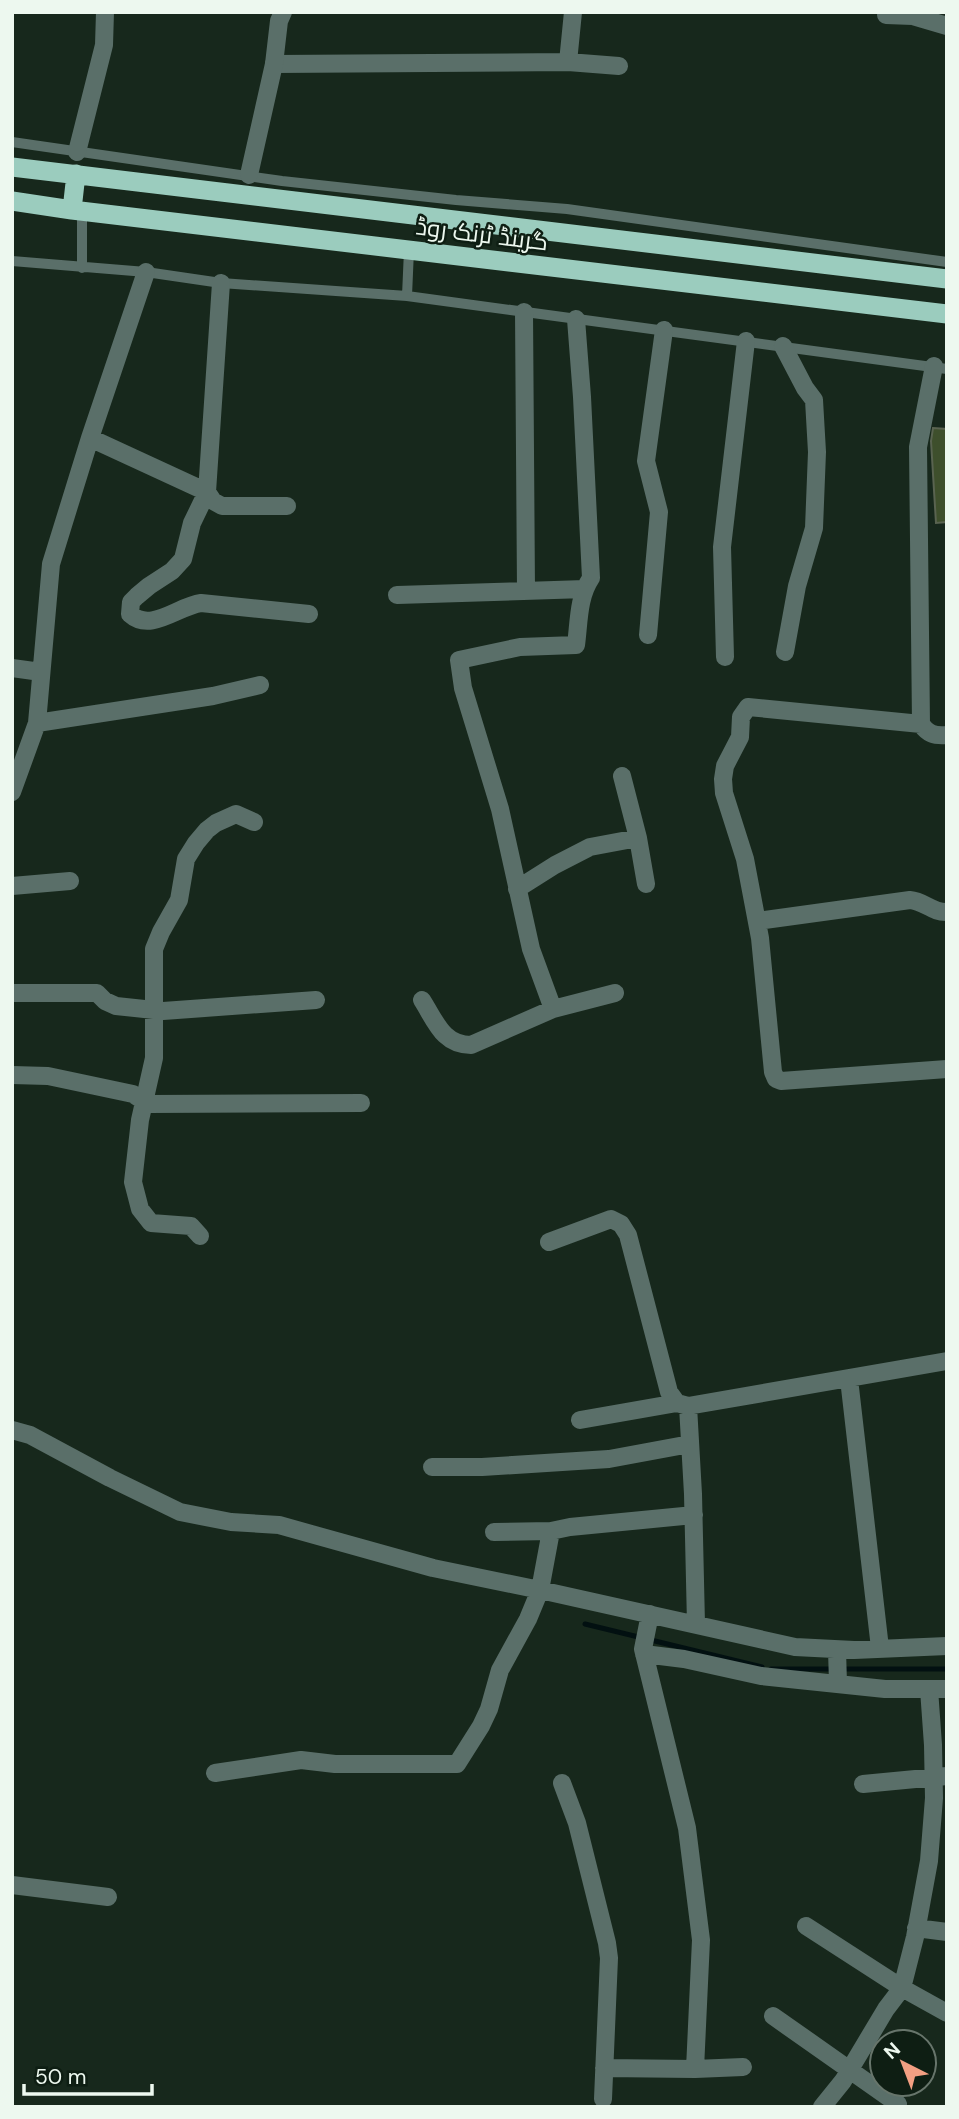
<svg xmlns="http://www.w3.org/2000/svg" width="959" height="2119" viewBox="0 0 959 2119" font-family="'DM Sans',Cairo,sans-serif">
<style>
.lines{fill:none;stroke-linecap:round;stroke-linejoin:round}
.stream{stroke:#021011;stroke-width:5}
.building{fill:#3e4f2c;stroke:#596350;stroke-width:2}
.service{stroke:#5a6f69;stroke-width:10}
.minor{stroke:#5a6f69;stroke-width:18}
.tertiary{stroke:#5a6f69;stroke-width:18}
.trunk{stroke:#9bccbe;stroke-width:19}
.labels{text-anchor:middle;dominant-baseline:central;stroke-width:5;stroke-linejoin:round;paint-order:stroke}
.street-label{font-size:24px;fill:#edf8ef;stroke:#0e1e13}
</style>
<rect width="100%" height="100%" fill="#17281c"/>
<g class="lines">
<!-- stream -->
<path class="stream" d="M 585,1624 L 762,1667
M 771,1669 L 947,1669"/>
</g>
<!-- building -->
<path class="building" d="M 933,428 L 947,429 L 947,522 L 936,523 L 931,441 Z"/>
<g class="lines">
<!-- service -->
<path class="service" d="M 12,142 L 282,181 L 456,200 L 567,209 L 947,262
M 12,261 L 146,272 L 221,283 L 407,296 L 947,369
M 82,268 L 82,211
M 407,296 L 409,250"/>
<!-- minor -->
<path class="minor" d="M 886,15 L 913,16 L 947,26
M 568,62 L 573,12
M 274,64 L 568,62 L 619,66
M 77,152 L 104,45 L 105,12
M 221,283 L 207,492 L 213,501 L 222,506 L 287,506
M 524,312 L 526,591
M 783,346 L 805,388 L 814,400 L 817,452 L 814,528 L 797,586 L 785,652
M 934,366 L 918,447 L 921,724 C 928,734 934,736 947,735
M 90,438 L 207,492 L 192,523 L 183,559 L 172,571 L 149,586 L 137,596 L 131,602 L 130,614 C 151,633 178,606 201,603 L 309,614
M 397,595 L 585,589
M 648,635 L 659,512 L 646,461 L 664,330
M 725,657 L 722,547 L 746,341
M 12,668 L 41,672
M 37,723 L 213,696 L 260,685
M 921,724 L 748,707 L 741,717 L 740,737 L 725,766 L 723,779 L 724,793 L 745,859 L 760,938 L 773,1072 L 776,1079 L 781,1081 L 947,1069
M 622,776 L 638,838 L 646,884
M 12,792 L 37,723 L 51,564 L 90,438 L 146,272
M 12,886 L 70,881
M 517,889 L 555,865 L 590,847 L 638,838
M 757,921 L 910,900 C 924,901 933,913 947,912
M 12,993 L 97,993 L 105,1001 L 116,1006 L 163,1011 L 316,1000
M 422,1000 C 436,1022 443,1045 471,1045 L 553,1009 L 615,993
M 553,1009 L 531,949 L 500,809 L 463,688 L 459,660 L 520,647 L 576,645 C 579,623 578,597 591,578 L 582,397 L 576,319
M 12,1075 L 48,1076 L 133,1094 L 148,1104 L 361,1103
M 200,1236 L 191,1226 L 151,1223 L 140,1209 L 133,1182 L 140,1120 L 154,1058 L 154,949 L 161,932 L 179,900 L 186,859 L 196,843 L 207,830 L 216,823 L 236,814 L 254,822
M 549,1242 L 611,1219 L 621,1224 L 628,1235 L 669,1392 L 677,1403
M 849,1379 L 880,1648
M 688,1406 L 693,1494 L 696,1624
M 580,1420 L 677,1403 L 688,1406 L 947,1361
M 12,1430 L 30,1435 L 110,1478 L 180,1512 L 231,1522 L 279,1525 L 433,1568 L 540,1590 L 795,1647 L 854,1650 L 947,1646
M 432,1467 L 482,1467 L 609,1459 L 690,1444
M 494,1532 L 551,1531 L 570,1527 L 694,1515
M 650,1614 L 643,1649 L 687,1828 L 701,1940 L 695,2069
M 837,1650 L 838,1683
M 644,1654 L 684,1659 L 761,1676 L 885,1689 L 947,1689
M 215,1773 L 301,1760 L 335,1764 L 457,1764 L 481,1726 L 489,1709 L 500,1670 L 528,1619 L 540,1590 L 551,1531
M 562,1783 L 577,1823 L 607,1943 L 609,1958 L 603,2099
M 863,1784 L 947,1776
M 12,1885 L 108,1897
M 806,1926 L 902,1988 L 947,2013
M 916,1928 L 947,1932
M 773,2016 L 898,2104
M 604,2068 L 695,2069 L 743,2067
M 822,2107 L 843,2081 L 886,2009 L 902,1988 L 915,1937 L 929,1861 L 934,1798 L 933,1745 L 929,1689"/>
<!-- tertiary -->
<path class="tertiary" d="M 249,175 L 274,64 L 279,21 L 283,12"/>
<!-- trunk -->
<path class="trunk" d="M 12,167 L 947,279
M 12,201 L 72,210 L 947,314
M 72,210 L 76,174"/>
</g>
<g class="labels">
<!-- street labels -->
<g class="street-label">
<text transform="translate(482 234) rotate(7)">گرینڈ ٹرنک روڈ</text>
</g>
</g>
<!-- border -->
<rect width="959" height="2119" fill="none" stroke="#edf8ef" stroke-width="28"/>
<!-- north arrow -->
<g transform="translate(903 2063) rotate(318)"><circle r="33" fill="#0e1e13" stroke="#67756b" stroke-width="2"/>
<path d="M0-5L12 26L0 18L-12 26Z" fill="#f39f82"/>
<text y="-10" font-size="19" font-weight="bold" text-anchor="middle" fill="#edf8ef">N</text>
</g>
<!-- scale -->
<path d="M24 2084v10h128v-10" fill="none" stroke="#edf8ef" stroke-width="3.5"/>
<text x="35" y="2084" font-size="21" fill="#edf8ef" stroke="#0e1e13" stroke-width="5" paint-order="stroke">50 m</text>
</svg>
